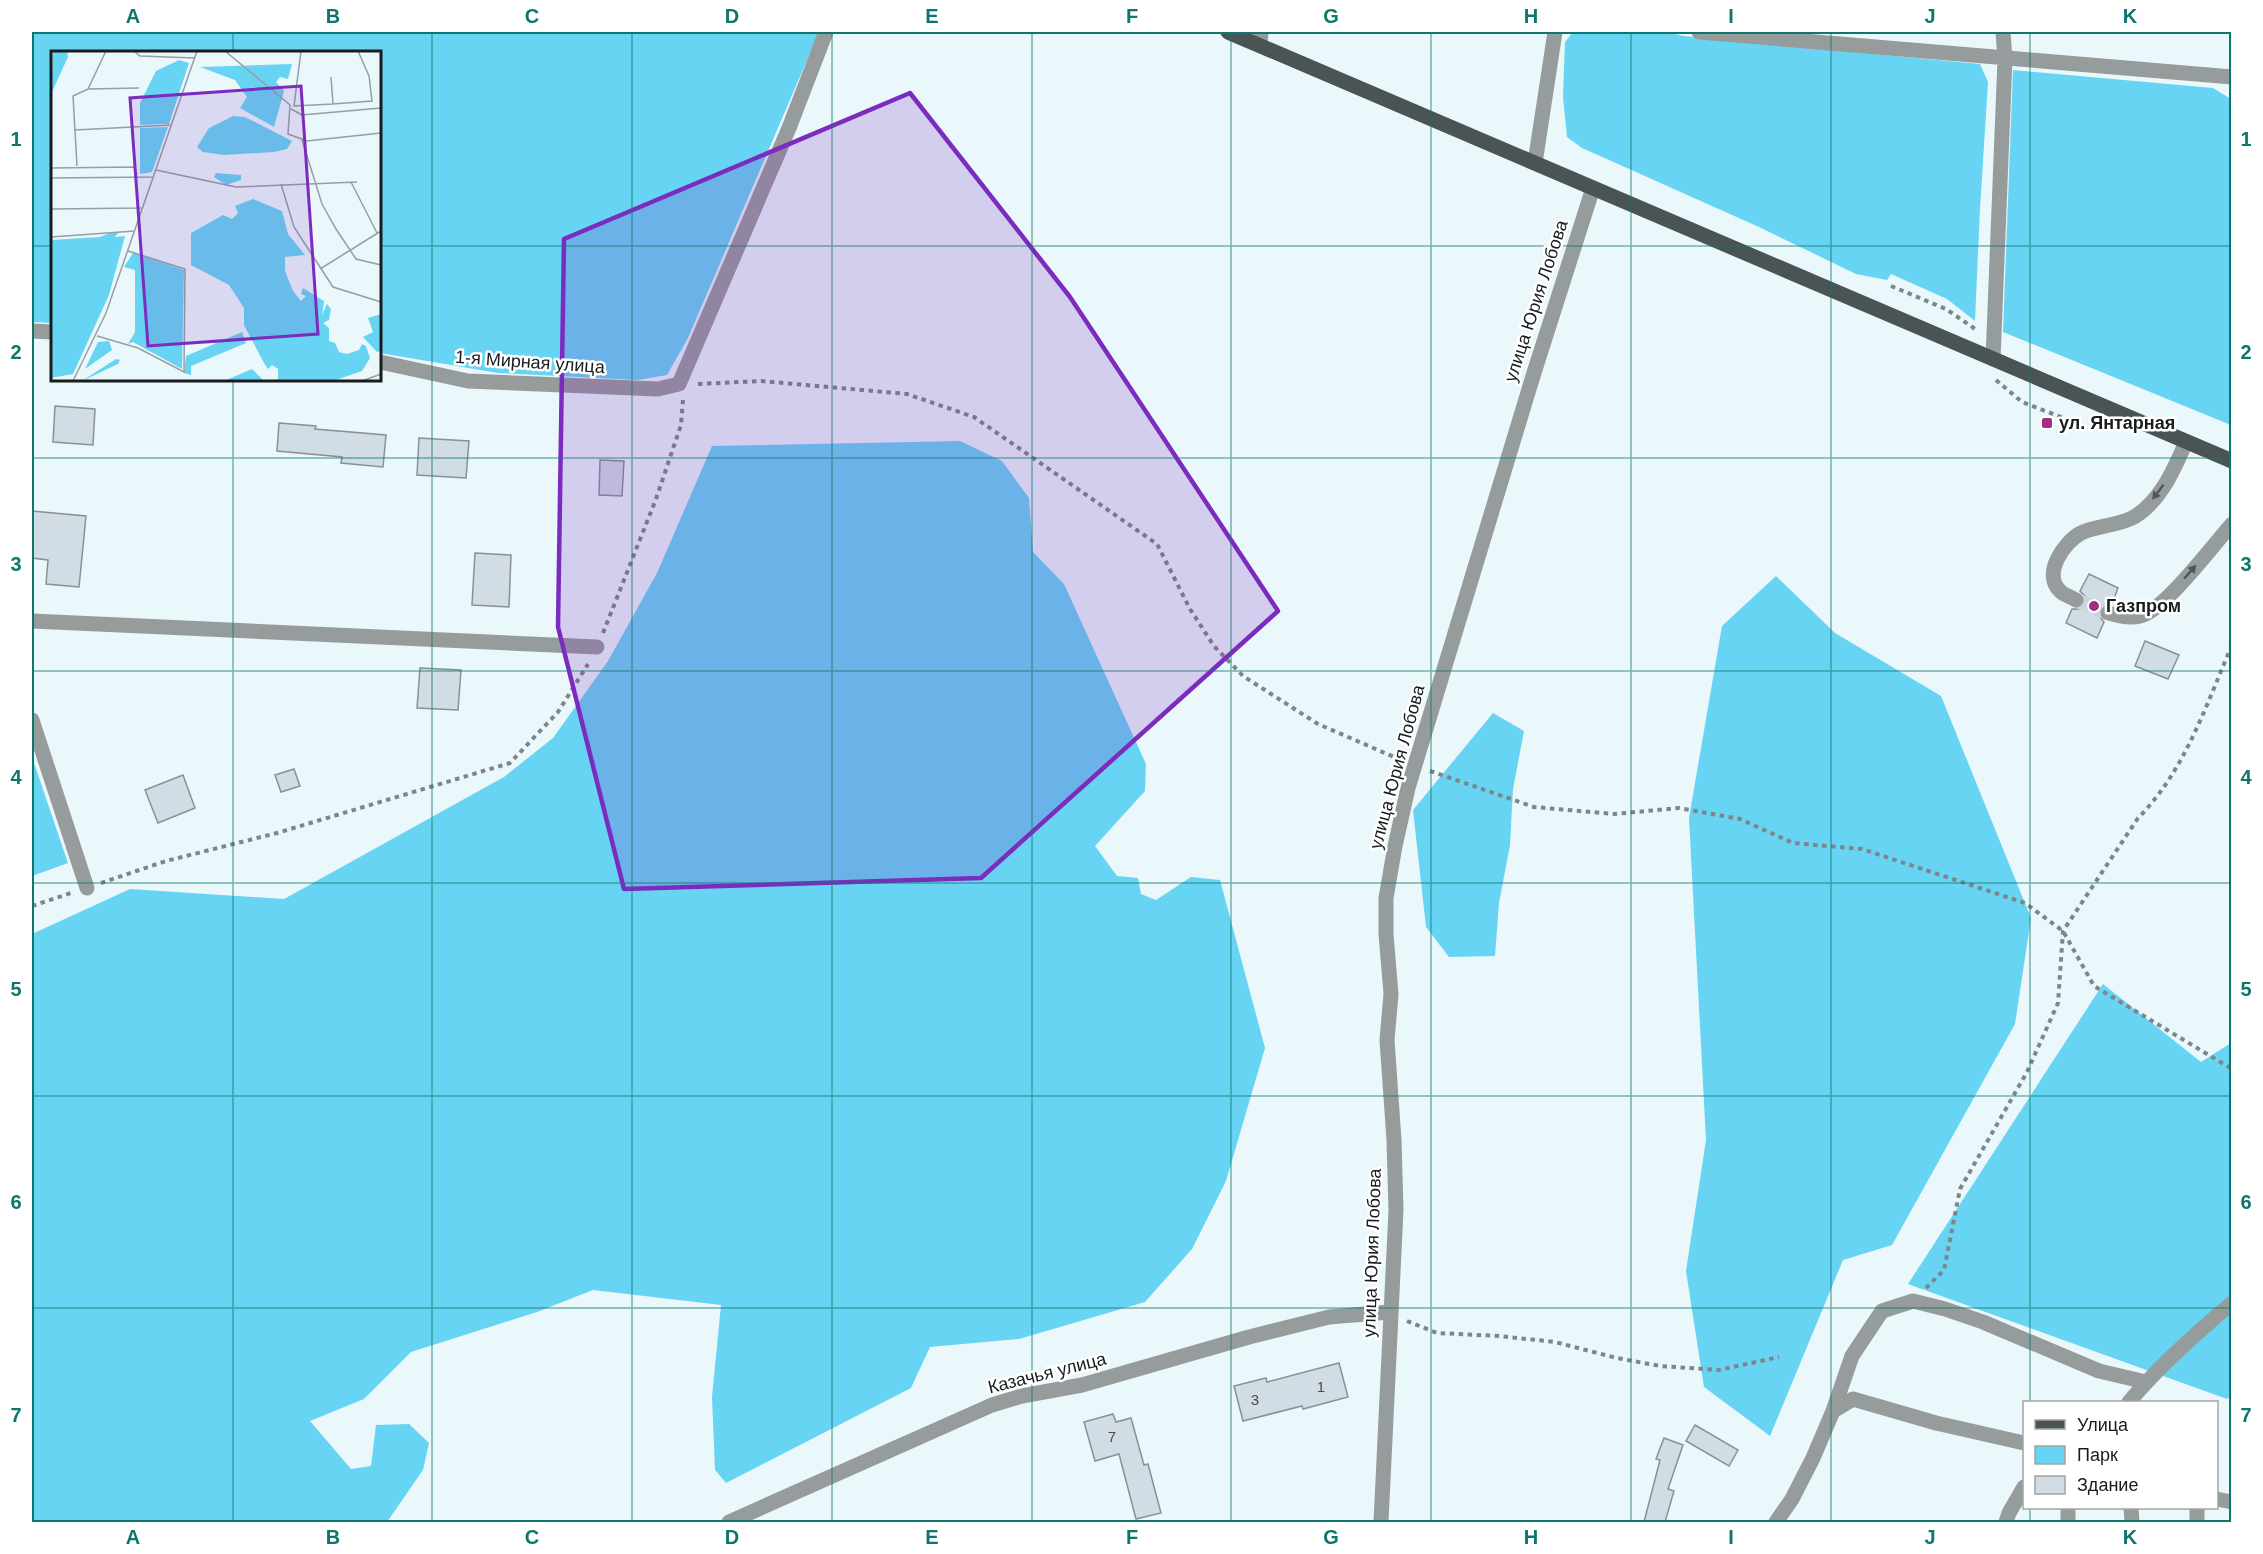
<svg xmlns="http://www.w3.org/2000/svg" width="2263" height="1554" viewBox="0 0 2263 1554" font-family="Helvetica,sans-serif">
<style>
.green{fill:#67d4f3}
.building{fill:#d2dce4;stroke:#889198;stroke-width:1.5}
.lines{fill:none;stroke-linecap:round;stroke-linejoin:round}
.minor-tunnel{stroke:#cad6da;stroke-width:15;stroke-dasharray:15 8;stroke-linecap:butt}
.path{stroke:#7e8689;stroke-width:4;stroke-dasharray:4.5 4.5;stroke-linecap:butt}
.minor{stroke:#969c9c;stroke-width:15}
.major{stroke:#4a5454;stroke-width:15}
.oneway{fill:#515657}
.marked{fill:#7b2cbf;fill-opacity:0.2;stroke:#7b2cbf;stroke-width:4.5;stroke-linejoin:round}
.grid{fill:none;stroke:#0f766e;stroke-width:1.5;stroke-opacity:0.55}
.poi-dot{fill:#a32c84;stroke:#fff;stroke-width:2}
.labels{text-anchor:middle;dominant-baseline:central;stroke-width:5;stroke-linejoin:round;paint-order:stroke}
.number-label{font-size:15px;fill:#464c50}
.street-label{font-size:18px;fill:#181c1e;stroke:#fff}
.poi-label{font-size:18px;font-weight:bold;fill:#181c1e;stroke:#fff;text-anchor:start}
.inset-road{fill:none;stroke:#969fa3;stroke-width:1.5}
.view{fill:#7b2cbf;fill-opacity:0.15;stroke:#7b2cbf;stroke-width:3}
.inset-edge{fill:none;stroke:#181c1e;stroke-width:3}
.neatline{fill:none;stroke:#0f766e;stroke-width:2}
.grid-label{font-size:20px;text-anchor:middle;font-weight:bold;fill:#0f766e}
</style>
<rect width="100%" height="100%" fill="#eaf7fb"/>
<!-- green -->
<path class="green" d="M 32,32 L 819,32 L 688,338 L 667,375 L 638,380 L 498,373 L 380,353 L 380,52 L 52,52 L 52,323 L 32,322 Z
M 1573,32 L 1667,32 L 1684,36 L 1980,64 L 1988,82 L 1980,208 L 1975,321 L 1947,299 L 1891,274 L 1887,280 L 1856,274 L 1759,227 L 1582,148 L 1567,137 L 1563,97 L 1565,42 Z
M 2013,70 L 2213,88 L 2231,99 L 2231,425 L 2003,332 Z
M 960,441 L 1002,461 L 1029,498 L 1033,552 L 1064,584 L 1146,764 L 1145,791 L 1095,846 L 1117,876 L 1138,878 L 1141,894 L 1156,900 L 1191,877 L 1220,880 L 1265,1048 L 1226,1181 L 1192,1249 L 1145,1302 L 1019,1339 L 930,1347 L 911,1388 L 726,1483 L 715,1470 L 712,1397 L 721,1305 L 593,1290 L 537,1312 L 411,1352 L 364,1399 L 310,1421 L 351,1469 L 371,1466 L 376,1425 L 409,1424 L 429,1443 L 423,1470 L 387,1522 L 32,1522 L 32,934 L 130,889 L 284,899 L 504,777 L 553,738 L 608,661 L 657,573 L 712,446 Z
M 1776,576 L 1835,633 L 1941,696 L 2031,918 L 2015,1024 L 1892,1245 L 1843,1260 L 1770,1436 L 1704,1387 L 1686,1271 L 1706,1140 L 1689,818 L 1722,626 Z
M 1493,713 L 1524,731 L 1513,789 L 1510,845 L 1499,903 L 1495,956 L 1449,957 L 1426,927 L 1413,810 Z
M 32,757 L 68,863 L 32,876 Z
M 2103,984 L 2201,1062 L 2231,1043 L 2232,1395 L 2227,1399 L 1908,1284 Z"/>
<!-- building -->
<path class="building" d="M 55,406 L 95,409 L 93,445 L 53,442 Z
M 279,423 L 316,426 L 315,429 L 386,435 L 383,467 L 341,463 L 342,457 L 277,451 Z
M 419,438 L 469,441 L 466,478 L 417,475 Z
M 600,460 L 624,461 L 622,496 L 599,495 Z
M 32,511 L 86,516 L 79,587 L 46,584 L 48,560 L 32,558 Z
M 475,553 L 511,555 L 509,607 L 472,605 Z
M 2089,574 L 2118,588 L 2112,604 L 2104,604 L 2099,610 L 2099,616 L 2104,622 L 2097,638 L 2066,623 L 2072,609 L 2080,609 L 2085,604 L 2085,596 L 2080,591 Z
M 2145,641 L 2179,655 L 2168,679 L 2135,666 Z
M 420,668 L 461,670 L 458,710 L 417,708 Z
M 294,769 L 300,786 L 281,792 L 275,775 Z
M 183,775 L 195,808 L 158,823 L 145,790 Z
M 1339,1363 L 1348,1397 L 1303,1409 L 1302,1406 L 1243,1421 L 1234,1386 L 1266,1378 L 1267,1382 Z
M 1113,1414 L 1116,1422 L 1131,1418 L 1144,1465 L 1148,1464 L 1161,1513 L 1136,1519 L 1119,1454 L 1095,1461 L 1084,1422 Z
M 1695,1425 L 1738,1450 L 1729,1466 L 1686,1441 Z
M 1664,1438 L 1683,1445 L 1668,1489 L 1674,1491 L 1665,1522 L 1644,1522 L 1660,1460 L 1656,1459 Z"/>
<g class="lines">
<!-- minor-tunnel -->
<path class="minor-tunnel" d="M 2076,600 L 2108,613"/>
<!-- path -->
<path class="path" d="M 1891,286 L 1946,309 L 1978,331
M 1996,380 L 2022,402 L 2079,424
M 698,384 L 761,381 L 907,394 L 974,417 L 1157,544 L 1190,609 L 1214,646 L 1243,676 L 1318,724 L 1401,760
M 603,633 L 656,499 L 681,425 L 683,400
M 1430,771 L 1534,807 L 1614,814 L 1679,808 L 1740,819 L 1793,843 L 1862,849 L 2025,903 L 2063,931 L 2094,986 L 2232,1069
M 101,883 L 166,861 L 277,833 L 510,763 L 558,712 L 588,664
M 32,906 L 71,893
M 1926,1288 L 1944,1270 L 1960,1189 L 2027,1072 L 2058,1003 L 2063,931 L 2138,818 C 2185,771 2206,705 2232,645
M 1407,1321 L 1437,1333 L 1499,1336 L 1555,1342 L 1617,1358 L 1660,1366 L 1719,1370 L 1779,1357"/>
<!-- minor -->
<path class="minor" d="M 1699,32 L 2232,77
M 1260,45 L 1261,32
M 1535,163 L 1555,32
M 32,331 L 52,332
M 1993,359 L 2005,59 L 2003,32
M 380,362 L 468,381 L 658,389 L 679,384 L 789,128 L 826,32
M 2076,600 C 2071,597 2064,595 2060,591 C 2042,574 2064,542 2081,533 C 2094,526 2118,526 2134,517 C 2161,501 2174,469 2186,442
M 2108,613 C 2118,615 2129,619 2140,616 C 2164,611 2213,545 2232,524
M 32,621 L 597,647
M 32,720 L 87,888
M 2129,1402 C 2159,1366 2195,1334 2232,1303
M 1833,1411 L 1852,1356 L 1882,1311 L 1913,1301 L 1945,1309 L 1983,1322 L 2099,1371 L 2146,1382
M 2216,1499 L 2232,1502
M 2068,1508 L 2068,1522
M 2131,1508 L 2132,1522
M 729,1522 L 992,1405 L 1022,1396 L 1082,1385 L 1249,1337 L 1329,1317 L 1390,1312
M 1381,1522 L 1396,1210 L 1394,1140 L 1387,1040 L 1391,994 L 1386,934 L 1386,898 L 1395,846 L 1408,788 L 1533,376 L 1593,188
M 1776,1522 L 1792,1499 L 1813,1458 L 1833,1411 L 1853,1399 L 1936,1423 L 2024,1443
M 2006,1522 L 2009,1513 L 2024,1487
M 2197,1522 L 2197,1508"/>
<!-- major -->
<path class="major" d="M 1228,32 L 2232,461"/>
</g>
<!-- one-way arrows -->
<defs><path id="oneway-solid" d="M-6-.8H1V-3.2L6.5 0L1 3.2V.8H-6Z" transform="scale(1.5)"/></defs>
<g class="oneway">
<use href="#oneway-solid" transform="translate(2158 492) rotate(127)"/>
<use href="#oneway-solid" transform="translate(2190 572) rotate(-49)"/>
</g>
<!-- marked area -->
<path class="marked" d="M 910,93 L 1070,297 L 1278,611 L 981,878 L 624,889 L 558,627 L 564,239 Z"/>
<!-- grid -->
<path class="grid" d="M 233,32 L 233,52M 432,32 L 432,1522M 632,32 L 632,1522M 832,32 L 832,1522M 1032,32 L 1032,1522M 1231,32 L 1231,1522M 1431,32 L 1431,1522M 1631,32 L 1631,1522M 1831,32 L 1831,1522M 2030,32 L 2030,1402M 32,246 L 52,246M 380,246 L 2232,246M 233,380 L 233,1522M 32,458 L 2232,458M 32,671 L 2232,671M 32,883 L 2232,883M 32,1096 L 2232,1096M 32,1308 L 2232,1308M 2030,1508 L 2030,1522"/>
<!-- markers -->
<g class="poi-dot">
<rect x="2041" y="417" width="12" height="12" rx="3"/>
<circle cx="2094" cy="606" r="6"/>
</g>
<g class="labels">
<!-- number labels -->
<g class="number-label">
<text x="1321" y="1386">1</text>
<text x="1255" y="1399">3</text>
<text x="1112" y="1436">7</text>
</g>
<!-- street labels -->
<g class="street-label">
<text transform="translate(1536 301) rotate(-72)">улица Юрия Лобова</text>
<text transform="translate(530 362) rotate(4)">1-я Мирная улица</text>
<text transform="translate(1397 767) rotate(-75)">улица Юрия Лобова</text>
<text transform="translate(1372 1253) rotate(-88)">улица Юрия Лобова</text>
<text transform="translate(1047 1373) rotate(-14)">Казачья улица</text>
</g>
<!-- poi labels -->
<g class="poi-label">
<text x="2059" y="423">ул. Янтарная</text>
<text x="2106" y="606">Газпром</text>
</g>
</g>
<!-- overview -->
<g transform="translate(51 51)">
<rect width="330" height="330" fill="#eaf7fb"/>
<path d="M 2,0 L 16,0 L 17,6 L 0,43 ZM 128,9 L 138,12 L 118,73 L 89,74 L 89,52 L 105,20 ZM 241,13 L 237,28 L 229,26 L 225,31 L 233,40 L 223,76 L 189,57 L 196,46 L 184,29 L 149,16 ZM 182,65 L 194,66 L 241,90 L 236,98 L 223,101 L 173,104 L 152,101 L 146,96 L 158,77 ZM 117,76 L 101,121 L 89,123 L 89,77 ZM 165,122 L 190,124 L 190,129 L 175,134 L 163,126 ZM 202,148 L 231,160 L 237,183 L 254,204 L 234,206 L 234,220 L 242,240 L 250,250 L 255,245 L 250,243 L 252,237 L 273,250 L 271,264 L 276,253 L 280,258 L 278,269 L 272,272 L 278,277 L 278,290 L 284,292 L 288,301 L 296,303 L 308,299 L 311,293 L 315,295 L 319,307 L 311,320 L 282,330 L 227,330 L 227,318 L 221,314 L 217,318 L 213,312 L 193,274 L 193,257 L 178,234 L 140,214 L 140,182 L 172,164 L 181,168 L 187,162 L 184,155 ZM 61,181 L 67,182 L 64,186 L 74,185 L 58,244 L 22,323 L 0,327 L 0,189 L 49,186 ZM 82,202 L 133,219 L 131,318 L 82,291 L 77,293 L 84,281 L 84,219 L 73,216 ZM 330,263 L 330,300 L 326,301 L 312,286 L 322,281 L 317,267 ZM 191,281 L 195,292 L 140,315 L 140,324 L 133,322 L 135,305 ZM 58,290 L 61,299 L 34,318 L 47,291 ZM 65,308 L 69,309 L 67,313 L 31,330 ZM 201,318 L 213,330 L 173,330 Z" fill="#67d4f3"/>
<path class="inset-road" d="M 83,0 L 89,5 L 144,7M 174,0 L 239,54 L 237,83 L 256,90 L 330,82M 250,0 L 243,55 L 282,53M 280,26 L 282,53 L 321,50 L 318,25 L 307,0M 37,38 L 55,0M 240,58 L 251,64 L 330,57M 24,79 L 121,74M 251,89 L 271,153 L 285,178 L 305,208 L 330,214M 26,115 L 22,45 L 37,38 L 88,37M 0,117 L 83,116 L 86,123M 105,119 L 185,136 L 306,131M 0,127 L 103,126M 300,131 L 326,182M 230,133 L 243,176 L 282,236 L 330,251M 0,158 L 92,157M 0,186 L 84,180M 269,218 L 330,180M 46,285 L 87,297 L 133,321 L 134,218 L 77,200M 22,330 L 55,262 L 146,0M 311,330 L 330,323"/>
<path class="view" d="M 250,35 L 267,283 L 97,295 L 79,47 Z"/>
<rect width="330" height="330" class="inset-edge"/>
</g>
<!-- border -->
<rect width="2263" height="1554" fill="none" stroke="#ffffff" stroke-width="66"/>
<!-- legend -->
<rect x="2023" y="1401" width="195" height="108" fill="#ffffff" stroke="#a3a4a5" stroke-width="1.5"/>
<rect x="2035" y="1420" width="30" height="9" fill="#4a5454" stroke="#a3a4a5" stroke-width="1.5"/>
<text x="2077" y="1431" font-size="18" fill="#181c1e">Улица</text>
<rect x="2035" y="1446" width="30" height="18" fill="#67d4f3" stroke="#a3a4a5" stroke-width="1.5"/>
<text x="2077" y="1461" font-size="18" fill="#181c1e">Парк</text>
<rect x="2035" y="1476" width="30" height="18" fill="#d2dce4" stroke="#a3a4a5" stroke-width="1.5"/>
<text x="2077" y="1491" font-size="18" fill="#181c1e">Здание</text>
<rect x="33" y="33" width="2197" height="1488" class="neatline"/>
<g class="grid-label">
<text x="133" y="23">A</text>
<text x="333" y="23">B</text>
<text x="532" y="23">C</text>
<text x="732" y="23">D</text>
<text x="932" y="23">E</text>
<text x="1132" y="23">F</text>
<text x="1331" y="23">G</text>
<text x="1531" y="23">H</text>
<text x="1731" y="23">I</text>
<text x="1930" y="23">J</text>
<text x="2130" y="23">K</text>
<text x="16" y="146">1</text>
<text x="2246" y="146">1</text>
<text x="16" y="359">2</text>
<text x="2246" y="359">2</text>
<text x="16" y="571">3</text>
<text x="2246" y="571">3</text>
<text x="16" y="784">4</text>
<text x="2246" y="784">4</text>
<text x="16" y="996">5</text>
<text x="2246" y="996">5</text>
<text x="16" y="1209">6</text>
<text x="2246" y="1209">6</text>
<text x="16" y="1422">7</text>
<text x="2246" y="1422">7</text>
<text x="133" y="1544">A</text>
<text x="333" y="1544">B</text>
<text x="532" y="1544">C</text>
<text x="732" y="1544">D</text>
<text x="932" y="1544">E</text>
<text x="1132" y="1544">F</text>
<text x="1331" y="1544">G</text>
<text x="1531" y="1544">H</text>
<text x="1731" y="1544">I</text>
<text x="1930" y="1544">J</text>
<text x="2130" y="1544">K</text>
</g>
</svg>
